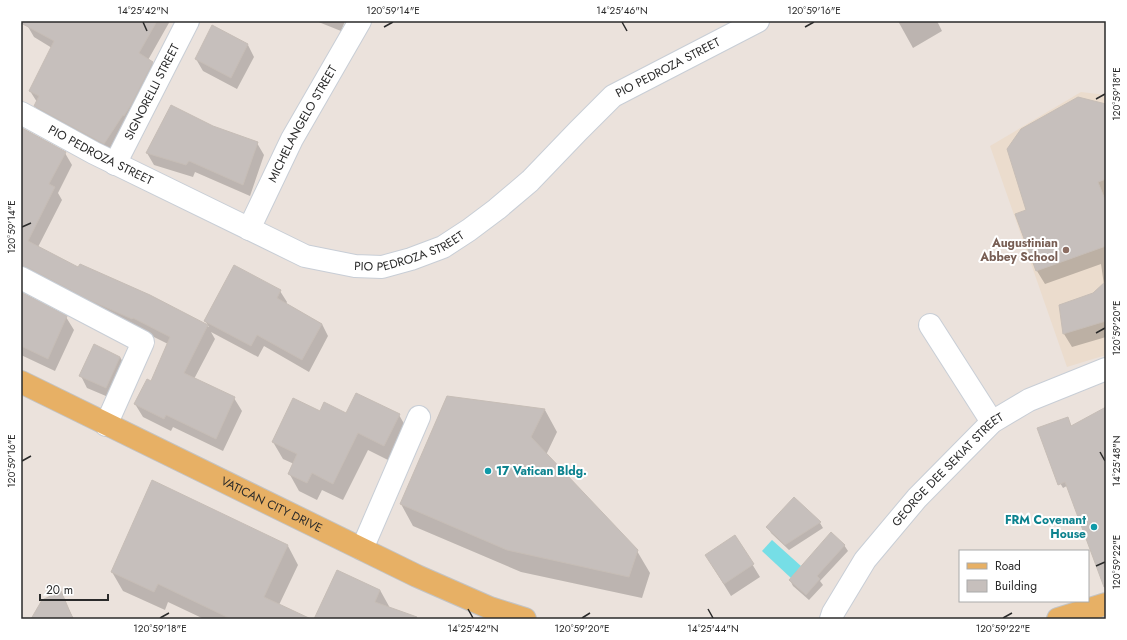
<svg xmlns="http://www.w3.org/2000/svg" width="1127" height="640" viewBox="0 0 1127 640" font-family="Jost,sans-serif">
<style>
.education{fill:#ebdccd}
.water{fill:#76dee6}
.shadow{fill:#0003}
.building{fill:#c6bfbc;stroke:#c6bdb6}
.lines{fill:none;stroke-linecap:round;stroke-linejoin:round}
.minor-casing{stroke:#c8ced6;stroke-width:24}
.major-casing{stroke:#c3c3c3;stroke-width:24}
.minor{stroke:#fff;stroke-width:22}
.major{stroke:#e7b065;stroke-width:22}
.ticks{fill:none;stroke:#2a2a2a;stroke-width:1.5}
.education-dot{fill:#8d6e63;stroke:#fff;stroke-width:1.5}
.culture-dot{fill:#0f9aa8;stroke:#fff;stroke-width:1.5}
.labels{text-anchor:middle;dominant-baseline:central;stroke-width:4;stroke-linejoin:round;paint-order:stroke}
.street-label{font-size:12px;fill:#2a2a2a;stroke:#fff}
.education-label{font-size:12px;font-weight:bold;fill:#785e54;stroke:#fff;text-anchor:end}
.culture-label{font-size:12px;font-weight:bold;fill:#0d838f;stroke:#fff;text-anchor:start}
.neatline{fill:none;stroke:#2a2a2a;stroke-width:1.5}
.ticks-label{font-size:10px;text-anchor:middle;fill:#2a2a2a}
</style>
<rect width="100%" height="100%" fill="#ebe2dc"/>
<!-- education -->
<path class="education" d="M 1081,92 L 1106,95 L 1106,355 L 1067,367 L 990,146 Z"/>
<!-- water -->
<path class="water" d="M 772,540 L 801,566 L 791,578 L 762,551 Z"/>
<!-- shadow -->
<path class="shadow" d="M 29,21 L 170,21 L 148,60 L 152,63 L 159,75 L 111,155 L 42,118 L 35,106 L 37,102 L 30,91 L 52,48 L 34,37 L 27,25 Z
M 316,21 L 345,21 L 341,31 Z
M 898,21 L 937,21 L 942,31 L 913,48 Z
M 248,45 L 254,57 L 237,89 L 203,71 L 196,59 Z
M 1106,105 L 1106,337 L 1072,347 L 1064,334 L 1093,294 L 1104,285 L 1101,264 L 1045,284 L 1037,271 L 1017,215 L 1027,211 Z
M 212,127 L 257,143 L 264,155 L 250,196 L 195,172 L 193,177 L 154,165 L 147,153 Z
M 21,133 L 65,153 L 72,165 L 58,193 L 62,200 L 38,247 L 79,269 L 150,296 L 209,327 L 205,321 L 280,291 L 287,302 L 286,304 L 322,324 L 328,336 L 309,372 L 264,346 L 258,357 L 211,332 L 215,339 L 194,379 L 234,398 L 242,411 L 223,451 L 173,427 L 171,431 L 143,417 L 135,404 L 152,382 L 168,344 L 140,330 L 21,281 Z
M 21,293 L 66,317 L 74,330 L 55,371 L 21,355 Z
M 120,357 L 127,369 L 113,399 L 87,388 L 81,376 Z
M 447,397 L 545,410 L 557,432 L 546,455 L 637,551 L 650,573 L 642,598 L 521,572 L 413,526 L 401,504 Z
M 1106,409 L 1106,465 L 1063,488 L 1056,476 L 1067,418 L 1072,427 Z
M 320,413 L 346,415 L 399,415 L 409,432 L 394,463 L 368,450 L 343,500 L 322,490 L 317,500 L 299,491 L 289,473 L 294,464 L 283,459 L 273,442 Z
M 153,482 L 288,546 L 298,565 L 279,605 L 308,619 L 204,619 L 168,602 L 165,610 L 123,591 L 112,572 Z
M 794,499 L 820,523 L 823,528 L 789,550 L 771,533 L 768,527 Z
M 735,536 L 760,577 L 731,596 L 713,567 Z
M 844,545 L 848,551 L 820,581 L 823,585 L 809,600 L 793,586 L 790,580 Z
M 380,590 L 390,608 L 419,619 L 315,619 Z
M 60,593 L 74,619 L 32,619 Z"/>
<!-- building -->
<path class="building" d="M 21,21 L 157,21 L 139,53 L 153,62 L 131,105 L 124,116 L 123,115 L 104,144 L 34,106 L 39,96 L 29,91 L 54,41 L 21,23 Z
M 212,25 L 248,44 L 231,78 L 195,59 Z
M 1078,97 L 1106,104 L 1106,179 L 1098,182 L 1106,202 L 1106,246 L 1036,271 L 1015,214 L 1026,210 L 1007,149 L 1021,129 Z
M 171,105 L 213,126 L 258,142 L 243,185 L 189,161 L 186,165 L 146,153 Z
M 22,128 L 66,152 L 49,184 L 55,187 L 28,241 L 78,267 L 80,264 L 150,295 L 208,325 L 184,373 L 235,397 L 216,439 L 166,415 L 164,419 L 134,404 L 147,379 L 151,381 L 170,337 L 133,318 L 132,319 L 89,300 L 27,267 L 21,266 L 21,131 Z
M 234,265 L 281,290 L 277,298 L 322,324 L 302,360 L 257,335 L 251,346 L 204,321 Z
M 1106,281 L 1106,321 L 1063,334 L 1059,305 L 1093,293 Z
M 21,292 L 67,316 L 48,359 L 21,346 Z
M 94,344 L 120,357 L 106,388 L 79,376 Z
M 356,393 L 400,414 L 384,446 L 358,433 L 333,484 L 312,473 L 307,483 L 288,474 L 297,454 L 272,442 L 293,398 L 320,411 L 324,402 L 346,413 Z
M 447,396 L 545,409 L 531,437 L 638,550 L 629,577 L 507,550 L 400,504 Z
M 1106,407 L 1106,587 L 1104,587 L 1065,482 L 1058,485 L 1037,428 L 1068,417 L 1071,426 Z
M 152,480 L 288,545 L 264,597 L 311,619 L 231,619 L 158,584 L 154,592 L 111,572 Z
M 794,497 L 821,522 L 785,545 L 766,527 Z
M 831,532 L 845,545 L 817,576 L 820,579 L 806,595 L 789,580 Z
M 735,535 L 754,564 L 724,584 L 705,555 Z
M 337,570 L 380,590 L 375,602 L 417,617 L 416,619 L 314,619 Z
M 61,591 L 73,619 L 31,619 L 42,600 Z"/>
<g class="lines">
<defs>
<g id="minor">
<path id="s1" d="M 21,113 L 94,153 L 305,256 L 355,266 L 382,267 L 411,259 L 443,247 L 469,230 L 497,209 L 530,181 L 578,131 L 613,96 L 758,21"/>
<path id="s2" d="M 115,164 L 188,21"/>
<path id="s3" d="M 249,229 L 292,139 L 360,21"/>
<path d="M 21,278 L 143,342 L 106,425"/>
<path d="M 930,325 L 992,422"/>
<path d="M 362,549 L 419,417"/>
<path id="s4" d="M 831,619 L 833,613 L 865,560 L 917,498 L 992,422 L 1029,400 L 1106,369"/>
</g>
<g id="major">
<path id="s5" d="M 21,382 L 417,576 L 490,608 L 525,619"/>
<path d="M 1058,619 L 1106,604"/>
</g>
</defs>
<!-- minor casing -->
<use href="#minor" class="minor-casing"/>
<!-- major casing -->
<use href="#major" class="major-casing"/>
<!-- minor -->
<use href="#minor" class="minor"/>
<!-- major -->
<use href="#major" class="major"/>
</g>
<!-- ticks -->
<path class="ticks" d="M 143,22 L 147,31M 622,22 L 627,31M 384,27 L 393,22M 805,27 L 814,22M 1096,99 L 1105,94M 22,227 L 31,223M 1096,333 L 1105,328M 1100,452 L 1105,461M 22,461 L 31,456M 1096,566 L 1105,562M 468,609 L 473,618M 708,609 L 713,618M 160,618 L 169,613M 582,618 L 590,613M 1003,618 L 1012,613"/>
<!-- markers -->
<circle class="education-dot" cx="1066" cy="250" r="4"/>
<g class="culture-dot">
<circle cx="488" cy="471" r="4"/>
<circle cx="1094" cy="527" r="4"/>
</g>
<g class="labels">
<!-- street labels -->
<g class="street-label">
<text stroke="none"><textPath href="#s1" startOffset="750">PIO PEDROZA STREET</textPath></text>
<text stroke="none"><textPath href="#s2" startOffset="81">SIGNORELLI STREET</textPath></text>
<text stroke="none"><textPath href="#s3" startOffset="118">MICHELANGELO STREET</textPath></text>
<text stroke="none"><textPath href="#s1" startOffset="90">PIO PEDROZA STREET</textPath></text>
<text stroke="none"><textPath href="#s1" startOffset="426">PIO PEDROZA STREET</textPath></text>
<text stroke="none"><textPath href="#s4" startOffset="191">GEORGE DEE SEKIAT STREET</textPath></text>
<text stroke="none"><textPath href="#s5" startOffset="279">VATICAN CITY DRIVE</textPath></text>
</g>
<!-- education labels -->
<g class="education-label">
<text x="1058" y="243">Augustinian<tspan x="1058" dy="14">Abbey School</tspan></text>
</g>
<!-- culture labels -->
<g class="culture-label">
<text x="496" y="471">17 Vatican Bldg.</text>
<text x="1086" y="520" text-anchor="end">FRM Covenant<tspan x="1086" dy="14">House</tspan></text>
</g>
</g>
<!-- border -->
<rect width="1127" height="640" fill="none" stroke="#ffffff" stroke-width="44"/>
<!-- legend -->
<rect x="959" y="550" width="130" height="52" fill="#ffffff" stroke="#aaaaaa"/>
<rect x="967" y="563" width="20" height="6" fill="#e7b065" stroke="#aaaaaa"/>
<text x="995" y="570" font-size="12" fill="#2a2a2a">Road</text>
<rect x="967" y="580" width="20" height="12" fill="#c6bfbc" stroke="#aaaaaa"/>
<text x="995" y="590" font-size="12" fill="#2a2a2a">Building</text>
<!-- scale -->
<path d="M40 594v6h68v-6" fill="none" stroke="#2a2a2a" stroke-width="2"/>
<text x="46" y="594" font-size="12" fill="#2a2a2a" stroke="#ffffff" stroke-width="3" paint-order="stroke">20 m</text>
<rect x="22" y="22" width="1083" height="596" class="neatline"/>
<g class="ticks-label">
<text x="143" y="14">14°25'42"N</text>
<text x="393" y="14">120°59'14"E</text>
<text x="622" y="14">14°25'46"N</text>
<text x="814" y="14">120°59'16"E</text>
<text transform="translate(1116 94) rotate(-90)" y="4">120°59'18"E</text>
<text transform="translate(11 227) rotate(-90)" y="4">120°59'14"E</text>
<text transform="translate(1116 328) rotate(-90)" y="4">120°59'20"E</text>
<text transform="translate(1116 461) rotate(-90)" y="4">14°25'48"N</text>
<text transform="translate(11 461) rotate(-90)" y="4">120°59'16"E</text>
<text transform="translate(1116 562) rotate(-90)" y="4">120°59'22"E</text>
<text x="160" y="632">120°59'18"E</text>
<text x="473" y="632">14°25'42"N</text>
<text x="582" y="632">120°59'20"E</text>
<text x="713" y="632">14°25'44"N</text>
<text x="1003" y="632">120°59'22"E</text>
</g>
</svg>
